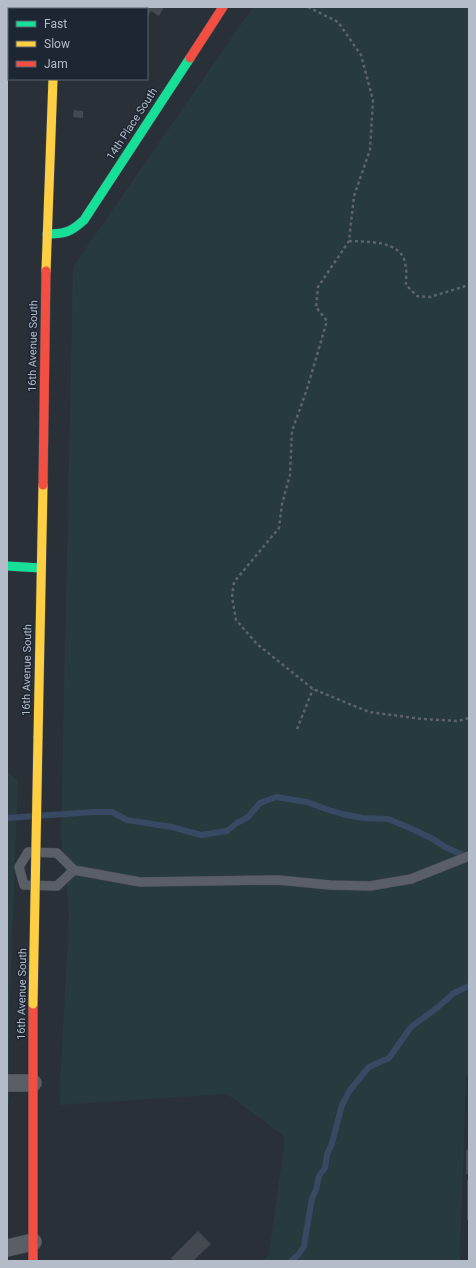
<svg xmlns="http://www.w3.org/2000/svg" width="476" height="1268" viewBox="0 0 476 1268" font-family="Roboto,sans-serif">
<style>
.green{fill:#273a3e}
.lines{fill:none;stroke-linecap:round;stroke-linejoin:round}
.stream{stroke:#384963;stroke-width:6}
.building{fill:#444950}
.lane-casing{stroke:#484c53;stroke-width:10}
.street-casing{stroke:#484c53;stroke-width:18}
.fast-casing{stroke:#484c53;stroke-width:10}
.slow-casing{stroke:#484c53;stroke-width:10}
.jam-casing{stroke:#484c53;stroke-width:10}
.path{stroke:#5d636a;stroke-width:2.5;stroke-dasharray:3 3;stroke-linecap:butt}
.lane{stroke:#5a5e66;stroke-width:9}
.street{stroke:#5a5e66;stroke-width:17}
.fast{stroke:#16e098;stroke-width:9}
.slow{stroke:#ffcf43;stroke-width:9}
.jam{stroke:#f24e42;stroke-width:9}
.slow-bridge-casing{stroke:#484c53;stroke-width:10;stroke-linecap:butt}
.slow-bridge{stroke:#ffcf43;stroke-width:9}
.labels{text-anchor:middle;dominant-baseline:central;stroke-width:3;stroke-linejoin:round;paint-order:stroke}
.street-label{font-size:11px;fill:#b4bcc9;stroke:#1d2633}
</style>
<rect width="100%" height="100%" fill="#2a3038"/>
<!-- green -->
<path class="green" d="M 253,7 L 469,7 L 469,1077 L 466,1077 L 460,1261 L 262,1261 L 269,1255 L 285,1137 L 227,1094 L 59,1105 L 69,914 L 61,835 L 73,267 Z
M 7,771 L 18,781 L 9,1029 L 9,1102 L 7,1102 Z"/>
<g class="lines">
<!-- stream -->
<path class="stream" d="M 7,818 L 94,812 L 112,812 L 127,820 L 172,827 L 201,835 L 227,831 L 237,823 L 248,817 L 260,803 L 276,797 L 307,802 L 326,809 L 342,814 L 363,818 L 388,819 L 410,828 L 433,839 L 445,847 L 468,857
M 291,1261 L 299,1254 L 304,1246 L 312,1198 L 316,1190 L 319,1176 L 325,1168 L 327,1155 L 332,1143 L 342,1105 L 350,1090 L 369,1067 L 389,1058 L 411,1027 L 438,1007 L 454,993 L 469,986"/>
</g>
<!-- building -->
<path class="building" d="M 72,7 L 80,7 L 80,9 L 72,9 Z
M 122,7 L 164,7 L 159,16 L 151,11 L 147,17 L 147,9 L 121,9 Z
M 74,110 L 83,111 L 83,118 L 73,117 Z
M 469,1149 L 469,1174 L 466,1174 L 466,1150 Z
M 467,1180 L 469,1180 L 469,1220 L 467,1220 Z
M 198,1231 L 211,1244 L 193,1261 L 174,1261 L 171,1258 Z"/>
<g class="lines">
<defs>
<path id="lane" d="M 74,870 L 57,886 L 24,885 L 19,867 L 28,852 L 57,853 L 74,870 L 140,882 L 278,880 L 330,885 L 370,886 L 411,879 L 469,856"/>
<path id="street" d="M 7,62 L 9,62
M 7,1083 L 33,1083
M 7,1248 L 33,1242"/>
<path id="fast" d="M 55,7 L 55,9
M 47,234 C 65,234 71,232 84,220 L 190,58
M 7,566 L 41,568"/>
<path id="slow" d="M 46,271 L 53,79
M 38,738 L 43,485"/>
<path id="jam" d="M 190,58 L 223,7
M 43,485 L 46,271
M 33,1004 L 33,1261"/>
</defs>
<!-- lane casing -->
<use href="#lane" class="lane-casing"/>
<!-- street casing -->
<use href="#street" class="street-casing"/>
<!-- fast casing -->
<use href="#fast" class="fast-casing"/>
<!-- slow casing -->
<use href="#slow" class="slow-casing"/>
<!-- jam casing -->
<use href="#jam" class="jam-casing"/>
<!-- path -->
<path class="path" d="M 308,7 L 338,22 L 361,55 L 373,100 L 370,150 L 354,196 L 349,241 L 318,287 L 316,307 L 327,321 L 307,389 L 292,431 L 290,475 L 282,504 L 279,528 L 234,582 L 232,597 L 236,620 L 257,644 L 313,689 L 369,712 L 422,719 L 458,721 L 469,718
M 349,241 C 367,242 401,240 405,263 C 407,269 406,278 406,285 L 417,296 L 430,297 L 469,285
M 297,729 L 313,689"/>
<!-- lane -->
<use href="#lane" class="lane"/>
<!-- street -->
<use href="#street" class="street"/>
<!-- fast -->
<use href="#fast" class="fast"/>
<!-- slow -->
<use href="#slow" class="slow"/>
<!-- jam -->
<use href="#jam" class="jam"/>
<defs>
<path id="slow-bridge" d="M 33,1004 L 38,738"/>
</defs>
<!-- slow-bridge casing -->
<use href="#slow-bridge" class="slow-bridge-casing"/>
<!-- slow-bridge -->
<use href="#slow-bridge" class="slow-bridge"/>
</g>
<g class="labels">
<!-- street labels -->
<g class="street-label">
<text transform="translate(132 124) rotate(-57)">14th Place South</text>
<text transform="translate(33 346) rotate(-89)">16th Avenue South</text>
<text transform="translate(27 670) rotate(-89)">16th Avenue South</text>
<text transform="translate(22 994) rotate(-89)">16th Avenue South</text>
</g>
</g>
<!-- border -->
<rect width="476" height="1268" fill="none" stroke="#b4bcc9" stroke-width="16"/>
<!-- legend -->
<rect x="8" y="8" width="140" height="72" fill="#1d2633" stroke="#59626f"/>
<rect x="16" y="21" width="20" height="6" fill="#16e098" stroke="#59626f"/>
<text x="44" y="28" font-size="12" fill="#b4bcc9">Fast</text>
<rect x="16" y="41" width="20" height="6" fill="#ffcf43" stroke="#59626f"/>
<text x="44" y="48" font-size="12" fill="#b4bcc9">Slow</text>
<rect x="16" y="61" width="20" height="6" fill="#f24e42" stroke="#59626f"/>
<text x="44" y="68" font-size="12" fill="#b4bcc9">Jam</text>
</svg>
